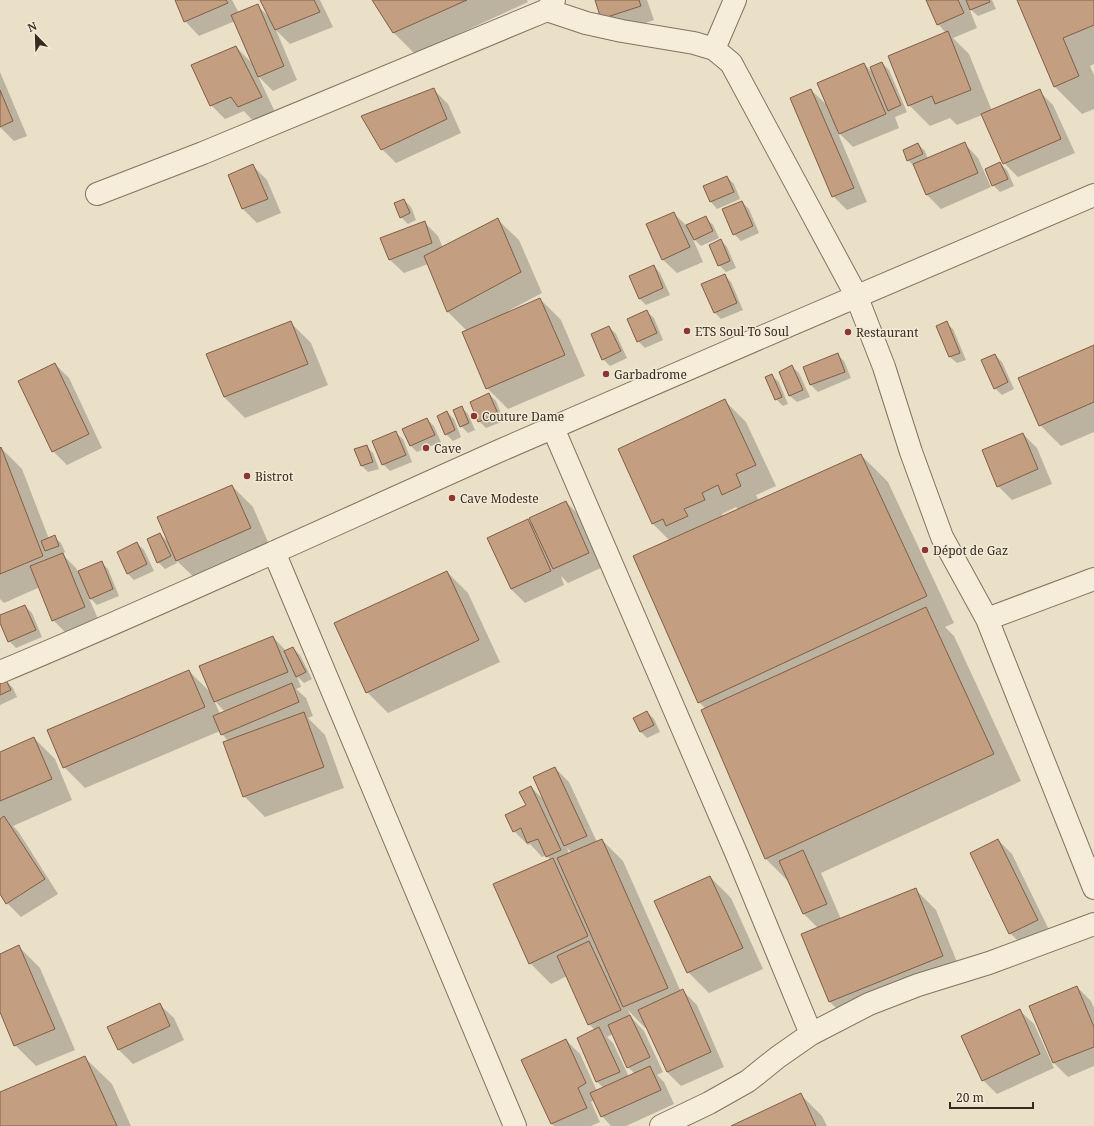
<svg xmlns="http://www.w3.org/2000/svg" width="1094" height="1126" viewBox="0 0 1094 1126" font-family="'Noto Serif',serif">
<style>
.shadow{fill:#0003;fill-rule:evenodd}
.building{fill:#c49e81;stroke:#805e46}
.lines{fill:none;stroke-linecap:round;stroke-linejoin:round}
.minor-casing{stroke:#83735e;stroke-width:24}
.minor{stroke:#f5edd9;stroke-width:22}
.poi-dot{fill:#8c3634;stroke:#f2ead6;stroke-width:1.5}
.labels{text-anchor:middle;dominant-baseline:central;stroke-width:3;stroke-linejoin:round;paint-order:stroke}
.poi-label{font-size:12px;fill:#352b20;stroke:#f2ead6;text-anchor:start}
</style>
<rect width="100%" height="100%" fill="#eae0c7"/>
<!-- shadow -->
<path class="shadow" d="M 176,0 L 232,0 L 239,13 L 257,5 L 269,17 L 261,0 L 320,0 L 333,27 L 290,44 L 276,30 L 297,80 L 273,91 L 258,76 L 275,112 L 253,121 L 244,111 L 225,119 L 211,105 L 236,47 L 253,64 L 235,21 L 199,36 L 185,21 Z
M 374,0 L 527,0 L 528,2 L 415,54 L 394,33 Z
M 596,0 L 647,0 L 654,20 L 616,33 Z
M 927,0 L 992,0 L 996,9 L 978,16 L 969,8 L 977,28 L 953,38 L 969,54 L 992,111 L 1039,91 L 1053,105 L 1075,153 L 1018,177 L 1004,163 L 982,115 L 957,125 L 950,118 L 930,126 L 909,105 L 946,33 L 938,24 Z
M 1018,0 L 1094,0 L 1094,64 L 1090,66 L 1094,75 L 1094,109 L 1082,114 L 1055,87 Z
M 882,63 L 889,70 L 907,112 L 895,117 L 899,128 L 853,147 L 837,131 L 867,202 L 847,210 L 833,196 L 811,90 L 828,106 L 864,64 L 873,73 Z
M 0,72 L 27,136 L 14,141 L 0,127 Z
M 434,90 L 448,104 L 461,133 L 396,163 L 382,149 Z
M 964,143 L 978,158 L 991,187 L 941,209 L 927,195 L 915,167 L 908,160 L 918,144 L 925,151 L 928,159 Z
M 1000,163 L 1007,170 L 1014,186 L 1000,192 L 993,185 Z
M 253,166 L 267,180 L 281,213 L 257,223 L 243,209 L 229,176 Z
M 727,177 L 734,184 L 740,199 L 717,209 L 711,202 L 704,187 Z
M 404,200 L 411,207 L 416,220 L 408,224 L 401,217 Z
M 742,202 L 749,209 L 759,233 L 741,241 L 734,234 Z
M 673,213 L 687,226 L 706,218 L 713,225 L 719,238 L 701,246 L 692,237 L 703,262 L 677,273 L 662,259 Z
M 498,220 L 519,240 L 542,293 L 508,311 L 509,313 L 540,299 L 561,320 L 585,376 L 508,409 L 487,388 L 467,331 L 448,312 L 428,264 L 404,273 L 389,259 L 424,222 L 438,236 L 443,248 Z
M 721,240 L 727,247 L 736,268 L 726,272 L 719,265 Z
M 654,266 L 660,273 L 670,295 L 646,305 L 639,298 Z
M 724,275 L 731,282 L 743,310 L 721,319 L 714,312 Z
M 647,312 L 654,318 L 663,340 L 645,348 L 638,341 Z
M 290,322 L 311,343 L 328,385 L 245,418 L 224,397 Z
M 946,323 L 953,329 L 966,360 L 957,363 L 950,357 Z
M 609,327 L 616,334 L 627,358 L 610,366 L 603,359 Z
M 1094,346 L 1094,432 L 1061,446 L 1040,425 Z
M 837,354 L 844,361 L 851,378 L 818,392 L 811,385 L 804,368 Z
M 995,355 L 1002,362 L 1014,389 L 1002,395 L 995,388 Z
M 55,364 L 69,378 L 102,448 L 67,465 L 53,451 Z
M 792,367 L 799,373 L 810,397 L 797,402 L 790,396 L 780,372 Z
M 772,376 L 779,382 L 788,404 L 783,406 L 776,399 Z
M 489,394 L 496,401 L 504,421 L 486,428 L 479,421 Z
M 725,401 L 746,422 L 776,486 L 756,495 L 759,501 L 861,455 L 888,482 L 954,623 L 945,627 L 954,636 L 1021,781 L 821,873 L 841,919 L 915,889 L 936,910 L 963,977 L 851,1023 L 830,1002 L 802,934 L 818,928 L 804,914 L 790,883 L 766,859 L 702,711 L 706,709 L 699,702 L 670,541 L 653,524 L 619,449 ZM 736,507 L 739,510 L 723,517 L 722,514 Z
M 461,407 L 468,414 L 475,430 L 468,433 L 461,426 Z
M 447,412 L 454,419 L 461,437 L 453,441 L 446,434 Z
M 427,419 L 434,426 L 441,442 L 417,452 L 410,445 Z
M 396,433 L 403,439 L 412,462 L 390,471 L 383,464 Z
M 1023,434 L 1037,448 L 1052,484 L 1012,500 L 998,486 Z
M 366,446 L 373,453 L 379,469 L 368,472 L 361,465 Z
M 1,448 L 22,469 L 49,539 L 54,537 L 61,543 L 65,552 L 62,554 L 76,568 L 78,572 L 101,562 L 108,569 L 119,596 L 97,605 L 88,596 L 99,621 L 67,634 L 53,620 L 40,587 L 4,603 L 0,599 L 0,449 Z
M 232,486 L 253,507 L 271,549 L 198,581 L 175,559 L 177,563 L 165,569 L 158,562 L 160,534 L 169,543 Z
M 566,502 L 580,516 L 603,567 L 568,583 L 561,576 L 564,585 L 525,603 L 511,589 L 528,520 L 534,527 Z
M 137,543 L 144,550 L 154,571 L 134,580 L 127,573 Z
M 447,572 L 468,593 L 500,662 L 388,713 L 367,692 Z
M 25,606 L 32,613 L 42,637 L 16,648 L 9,641 L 0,621 L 0,617 Z
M 273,637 L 286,651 L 293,648 L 300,655 L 312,679 L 304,683 L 297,676 L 301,687 L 296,689 L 306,698 L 313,716 L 308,718 L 325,735 L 344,788 L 265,817 L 244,796 L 228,741 L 222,734 L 220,731 L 85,788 L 64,767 L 189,671 L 211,693 ZM 214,700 L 225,712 L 220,714 Z
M 6,681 L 13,688 L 17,697 L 0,705 L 0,684 Z
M 647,712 L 654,719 L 660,732 L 647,738 L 640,731 Z
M 34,738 L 55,759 L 72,800 L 13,826 L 18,831 L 58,894 L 21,917 L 7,903 L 0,892 L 0,753 Z
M 555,768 L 569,782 L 597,842 L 602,840 L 623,861 L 681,992 L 683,991 L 697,1005 L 724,1067 L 681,1086 L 667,1072 L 647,1027 L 645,1028 L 628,1010 L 631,1017 L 644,1031 L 663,1072 L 657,1075 L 664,1082 L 674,1104 L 626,1126 L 611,1126 L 602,1116 L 595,1100 L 591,1102 L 600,1122 L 591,1126 L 554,1126 L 551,1123 L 566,1040 L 580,1054 L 597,1091 L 604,1088 L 597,1082 L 595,1030 L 589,1024 L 567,976 L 551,984 L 530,963 L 551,860 L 546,855 L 542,857 L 530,844 L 528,845 L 514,831 L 527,806 L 531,787 L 544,800 ZM 567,848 L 572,853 L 569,854 ZM 613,1034 L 628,1067 L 635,1074 L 629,1077 L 613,1043 L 607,1037 Z
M 998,840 L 1012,854 L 1051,934 L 1024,947 L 1010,933 Z
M 710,877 L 731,898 L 763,969 L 709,993 L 688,972 Z
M 19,947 L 40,968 L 75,1050 L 36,1066 L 15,1045 L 0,1009 L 0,955 Z
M 1077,987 L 1091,1001 L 1094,1008 L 1094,1066 L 1068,1077 L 1054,1063 L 1030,1006 Z
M 159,1004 L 174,1018 L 184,1040 L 133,1064 L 119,1050 Z
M 1019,1010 L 1034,1024 L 1054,1068 L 997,1094 L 983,1080 Z
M 84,1057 L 112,1084 L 131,1126 L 0,1126 L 0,1093 Z
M 801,1095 L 822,1116 L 827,1126 L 734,1126 Z"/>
<!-- building -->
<path class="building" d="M 175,0 L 226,0 L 228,3 L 184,22 Z
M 260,0 L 314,0 L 320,12 L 275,30 Z
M 372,0 L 467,0 L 393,33 Z
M 595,0 L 639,0 L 641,6 L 601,19 Z
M 926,0 L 958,0 L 964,13 L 937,25 Z
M 966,0 L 989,0 L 990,2 L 970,10 Z
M 1017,0 L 1094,0 L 1094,25 L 1063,38 L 1079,76 L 1054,87 Z
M 258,4 L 284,66 L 258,77 L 231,15 Z
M 948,31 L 971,90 L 935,104 L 932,96 L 908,106 L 888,56 Z
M 236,46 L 262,97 L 238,107 L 231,97 L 210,106 L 191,65 Z
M 882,62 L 901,105 L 888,111 L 870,67 Z
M 864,63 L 886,114 L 839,134 L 817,83 Z
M 434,88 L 447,119 L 381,150 L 361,116 Z
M 811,89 L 854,188 L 832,197 L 790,98 Z
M 1040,89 L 1061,139 L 1003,164 L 981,114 Z
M 0,90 L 13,121 L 0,127 Z
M 965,142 L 978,173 L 926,195 L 913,164 Z
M 918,143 L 923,154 L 907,161 L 903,150 Z
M 1000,162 L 1008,179 L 992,186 L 985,169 Z
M 253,164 L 268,199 L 242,209 L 228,175 Z
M 727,176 L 734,192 L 710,202 L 703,186 Z
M 404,199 L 410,213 L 400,218 L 394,203 Z
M 742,201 L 753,226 L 733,235 L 722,209 Z
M 674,212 L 690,247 L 662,260 L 646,224 Z
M 706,216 L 713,231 L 694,240 L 686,225 Z
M 498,218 L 521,272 L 447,312 L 424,256 Z
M 425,221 L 432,243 L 389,260 L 380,238 Z
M 721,239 L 730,261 L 718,266 L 709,245 Z
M 654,265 L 663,288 L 639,299 L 629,276 Z
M 725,274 L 737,303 L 714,313 L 701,284 Z
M 540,298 L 565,355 L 486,389 L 462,332 Z
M 647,310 L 657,333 L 637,342 L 627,319 Z
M 291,321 L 308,364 L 224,397 L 206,354 Z
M 947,321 L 960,353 L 949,357 L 936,326 Z
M 609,326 L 621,351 L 602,360 L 591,334 Z
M 1094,345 L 1094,402 L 1039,426 L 1018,378 Z
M 838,353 L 845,372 L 810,385 L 803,367 Z
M 995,354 L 1008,382 L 994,389 L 981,360 Z
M 55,363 L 89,434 L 52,452 L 18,381 Z
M 792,365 L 803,390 L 789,396 L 779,372 Z
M 772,374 L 782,397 L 775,400 L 765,377 Z
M 489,393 L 498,414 L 478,422 L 470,402 Z
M 725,399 L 756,465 L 736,474 L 741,486 L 722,495 L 718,485 L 702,493 L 705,500 L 684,509 L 688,516 L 666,526 L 663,519 L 652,524 L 618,449 Z
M 462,406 L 469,423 L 460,427 L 453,410 Z
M 447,411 L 455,430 L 445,435 L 437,416 Z
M 427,418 L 435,435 L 410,446 L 402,429 Z
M 396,431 L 406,455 L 382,465 L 372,441 Z
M 1023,433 L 1038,469 L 997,487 L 982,450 Z
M 367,445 L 373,462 L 361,466 L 354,449 Z
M 1,447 L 43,556 L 0,574 L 0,448 Z
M 861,454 L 927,596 L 698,703 L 633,556 Z
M 232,485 L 251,528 L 176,561 L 157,517 Z
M 566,501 L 589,553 L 553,569 L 529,518 Z
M 528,519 L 551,571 L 511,589 L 487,538 Z
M 160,533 L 171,556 L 157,563 L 147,539 Z
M 55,535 L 59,546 L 45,551 L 41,541 Z
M 137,542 L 147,564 L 127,574 L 117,552 Z
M 63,553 L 85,607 L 52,621 L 30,566 Z
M 102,561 L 113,589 L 90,599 L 78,571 Z
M 447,571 L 479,640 L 366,693 L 334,623 Z
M 25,605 L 36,630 L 8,642 L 0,623 L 0,615 Z
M 926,607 L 994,754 L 765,859 L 701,710 Z
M 273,636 L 288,672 L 214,702 L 199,666 Z
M 293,647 L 306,672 L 296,677 L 284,651 Z
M 189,670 L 205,707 L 63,768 L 47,730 Z
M 6,680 L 11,690 L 0,695 L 0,683 Z
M 292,683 L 299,702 L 221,735 L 213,716 Z
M 647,711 L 654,725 L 640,732 L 633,718 Z
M 304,712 L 324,767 L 243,797 L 223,742 Z
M 34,737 L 52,779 L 0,801 L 0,752 Z
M 555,767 L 587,836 L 564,846 L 533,777 Z
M 531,786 L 561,850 L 546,857 L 538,839 L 527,843 L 521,828 L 513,832 L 505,815 L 526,805 L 519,792 Z
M 4,816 L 45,879 L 6,904 L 0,894 L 0,819 Z
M 602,839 L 668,988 L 623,1007 L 557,858 Z
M 998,839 L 1038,920 L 1009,934 L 970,853 Z
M 803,850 L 827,904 L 803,914 L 779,861 Z
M 553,858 L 588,936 L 529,964 L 493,884 Z
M 710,876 L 743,948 L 687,973 L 654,901 Z
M 916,888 L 943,956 L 829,1002 L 801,934 Z
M 589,941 L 621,1010 L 588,1025 L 557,956 Z
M 19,945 L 55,1029 L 14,1046 L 0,1012 L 0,954 Z
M 1077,986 L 1094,1027 L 1094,1047 L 1053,1063 L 1029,1006 Z
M 683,989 L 711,1052 L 667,1072 L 638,1010 Z
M 160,1003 L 170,1026 L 118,1050 L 107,1027 Z
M 1020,1009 L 1040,1054 L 982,1081 L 961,1036 Z
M 630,1015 L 650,1057 L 627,1068 L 608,1025 Z
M 599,1027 L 620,1072 L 596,1082 L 577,1038 Z
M 566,1039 L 586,1083 L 578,1088 L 587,1108 L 551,1124 L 521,1060 Z
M 85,1056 L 117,1126 L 0,1126 L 0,1092 Z
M 650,1066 L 661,1090 L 601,1117 L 590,1093 Z
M 801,1093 L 816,1126 L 731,1126 Z"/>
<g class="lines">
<defs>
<path id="minor" d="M 547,10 L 586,23 L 622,31 L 694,43 L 714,49 L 731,63 L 856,295 L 884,367 L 911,452 L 942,537 L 987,619 L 1094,888
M 714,49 L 735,0
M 97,194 L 203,153 L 547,10 L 554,0
M 553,428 L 737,855 L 811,1034
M 274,552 L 515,1126
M 987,619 L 1094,579
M 0,672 C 168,602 333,525 499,451 C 697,364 895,280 1094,195
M 661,1126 L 709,1103 L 748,1081 L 778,1057 L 811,1034 L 869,1004 L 918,985 L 989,963 L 1094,924"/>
</defs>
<!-- minor casing -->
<use href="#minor" class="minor-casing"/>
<!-- minor -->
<use href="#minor" class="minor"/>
</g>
<!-- markers -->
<g class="poi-dot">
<circle cx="687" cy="331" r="4"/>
<circle cx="848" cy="332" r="4"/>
<circle cx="606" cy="374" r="4"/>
<circle cx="474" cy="416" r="4"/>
<circle cx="426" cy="448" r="4"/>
<circle cx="247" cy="476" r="4"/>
<circle cx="452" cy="498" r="4"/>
<circle cx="925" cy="550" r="4"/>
</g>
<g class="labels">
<!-- poi labels -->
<g class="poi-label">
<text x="695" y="331">ETS Soul To Soul</text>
<text x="856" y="332">Restaurant</text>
<text x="614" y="374">Garbadrome</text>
<text x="482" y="416">Couture Dame</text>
<text x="434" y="448">Cave</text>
<text x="255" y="476">Bistrot</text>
<text x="460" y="498">Cave Modeste</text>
<text x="933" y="550">Dépot de Gaz</text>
</g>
</g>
<!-- north arrow -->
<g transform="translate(36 36) rotate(337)" stroke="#f2ead6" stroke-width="3" paint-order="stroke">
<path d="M0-3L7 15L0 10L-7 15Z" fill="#352b20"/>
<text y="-6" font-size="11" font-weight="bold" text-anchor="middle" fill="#352b20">N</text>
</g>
<!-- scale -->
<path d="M950 1102v6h83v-6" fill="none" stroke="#352b20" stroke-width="2"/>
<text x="956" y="1102" font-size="12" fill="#352b20" stroke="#f2ead6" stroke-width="3" paint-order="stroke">20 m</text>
</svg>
